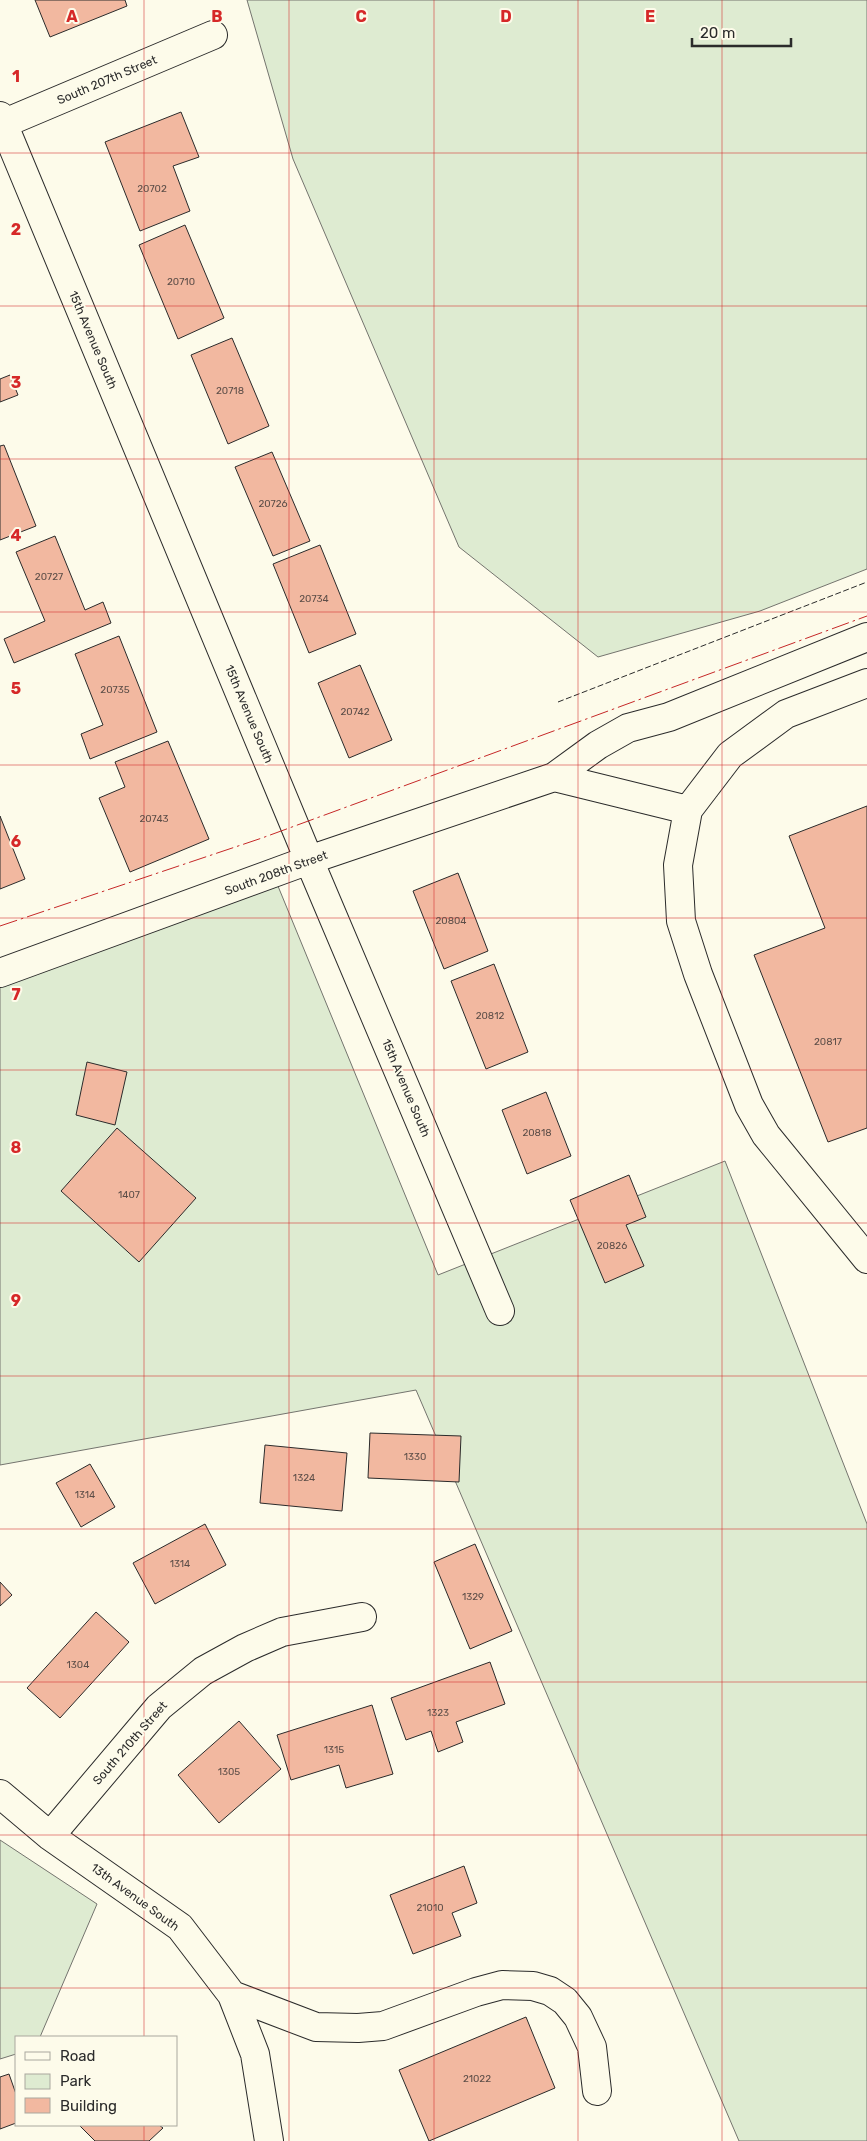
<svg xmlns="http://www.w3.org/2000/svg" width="867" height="2141" viewBox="0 0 867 2141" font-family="Rubik,sans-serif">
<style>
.green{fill:#deebd1;stroke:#74746e}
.building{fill:#f2b8a0;stroke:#2b2b2b}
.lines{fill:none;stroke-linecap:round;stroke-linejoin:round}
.minor-casing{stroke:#2b2b2b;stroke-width:30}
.minor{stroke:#fdfbea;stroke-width:28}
.fence{stroke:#2b2b2b;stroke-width:1;stroke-dasharray:6 2.5;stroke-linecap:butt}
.power{stroke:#c62828;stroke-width:1;stroke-dasharray:18 4 2.5 4;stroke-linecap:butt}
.grid{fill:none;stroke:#d62828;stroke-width:1;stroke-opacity:0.55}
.labels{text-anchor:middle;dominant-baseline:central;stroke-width:4;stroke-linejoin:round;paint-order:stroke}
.number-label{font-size:10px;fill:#5d4e48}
.street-label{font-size:12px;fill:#2b2b2b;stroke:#fdfbea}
.grid-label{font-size:16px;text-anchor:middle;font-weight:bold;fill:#d62828;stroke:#fdfbea;stroke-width:4;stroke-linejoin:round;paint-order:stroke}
</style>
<rect width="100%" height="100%" fill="#fdfbea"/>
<!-- green -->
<path class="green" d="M 247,0 L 867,0 L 867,569 L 760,611 L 598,657 L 459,547 L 293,159 Z
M 273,874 L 438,1275 L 725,1161 L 867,1524 L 867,2141 L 739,2141 L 416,1390 L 0,1465 L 0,971 Z
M 0,1840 L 97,1904 L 40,2037 L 16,2037 L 16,2054 L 0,2059 Z"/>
<!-- building -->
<path class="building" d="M 35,0 L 125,0 L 127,6 L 50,37 Z
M 181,112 L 199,157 L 173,166 L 190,211 L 140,231 L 105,142 Z
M 185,225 L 224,318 L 178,339 L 139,245 Z
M 232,338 L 269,426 L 228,444 L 191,355 Z
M 10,375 L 18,395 L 0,402 L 0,379 Z
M 4,445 L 36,526 L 0,540 L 0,446 Z
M 272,452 L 310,541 L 273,556 L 235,467 Z
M 55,536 L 85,610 L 103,602 L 111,623 L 14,663 L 4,639 L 45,621 L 16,552 Z
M 320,545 L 356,634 L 309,653 L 273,564 Z
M 119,636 L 157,732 L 90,759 L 81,734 L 103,725 L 75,654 Z
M 360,665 L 392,740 L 349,758 L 318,683 Z
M 168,741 L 209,839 L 130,872 L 99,798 L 125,787 L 115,762 Z
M 867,806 L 867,1128 L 828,1142 L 754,955 L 825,928 L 789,836 Z
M 0,816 L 25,879 L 0,889 Z
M 458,873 L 488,951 L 444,969 L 413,891 Z
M 494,964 L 528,1052 L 486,1069 L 451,981 Z
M 87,1062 L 127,1072 L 115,1125 L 76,1115 Z
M 546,1092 L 571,1156 L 527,1174 L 502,1110 Z
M 117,1128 L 196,1198 L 139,1262 L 61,1191 Z
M 629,1175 L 646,1217 L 626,1225 L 644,1266 L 605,1283 L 570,1200 Z
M 370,1433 L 461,1436 L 459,1482 L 368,1478 Z
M 265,1445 L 347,1453 L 342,1511 L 260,1503 Z
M 90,1464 L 115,1507 L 81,1527 L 56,1483 Z
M 205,1524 L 226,1565 L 155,1604 L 133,1563 Z
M 475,1544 L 512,1631 L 470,1649 L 434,1562 Z
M 0,1582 L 12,1595 L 0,1606 Z
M 96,1612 L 129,1642 L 60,1718 L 27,1688 Z
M 490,1662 L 505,1704 L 456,1722 L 463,1742 L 438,1752 L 431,1731 L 406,1740 L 391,1698 Z
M 372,1705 L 393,1774 L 346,1788 L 339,1765 L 291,1780 L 277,1735 Z
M 239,1721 L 281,1769 L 219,1823 L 178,1775 Z
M 464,1866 L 477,1903 L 452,1913 L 461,1936 L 413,1954 L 390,1895 Z
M 526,2017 L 555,2088 L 429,2141 L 399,2070 Z
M 9,2074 L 16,2094 L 16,2123 L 0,2129 L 0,2077 Z
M 79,2125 L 159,2125 L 163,2128 L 149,2141 L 95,2141 Z"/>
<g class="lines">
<defs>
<path id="minor" d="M 0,116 L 309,860 L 500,1311
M 0,125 L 213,35
M 867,683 L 786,714 L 730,755 L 688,810 L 678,865 L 681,921 L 698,974 L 749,1105 L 766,1135 L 867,1259
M 554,777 L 688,810
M 0,973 L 309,860 L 554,777 L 598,745 L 628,728 L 669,717 L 867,637
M 0,1794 L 50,1836 L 180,1927 L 232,1995 L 255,2054 L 269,2141
M 50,1836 L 159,1707 L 203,1671 L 245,1648 L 282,1632 L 362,1617
M 232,1995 L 316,2027 L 358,2028 L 383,2026 L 476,1992 L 502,1985 L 533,1986 L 550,1991 L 565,2001 L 578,2017 L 592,2047 L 597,2091"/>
</defs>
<!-- minor casing -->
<use href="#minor" class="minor-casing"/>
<!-- minor -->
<use href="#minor" class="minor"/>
<!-- fence -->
<path class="fence" d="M 558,702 L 867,582"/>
<!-- power -->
<path class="power" d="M 0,926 L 262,838 L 867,616"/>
</g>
<!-- grid -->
<path class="grid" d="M 144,0 L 144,2037M 289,0 L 289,2141M 434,0 L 434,2141M 578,0 L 578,2141M 722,0 L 722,2141M 0,153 L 867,153M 0,306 L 867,306M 0,459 L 867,459M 0,612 L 867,612M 0,765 L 867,765M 0,918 L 867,918M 0,1070 L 867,1070M 0,1223 L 867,1223M 0,1376 L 867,1376M 0,1529 L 867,1529M 0,1682 L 867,1682M 0,1835 L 867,1835M 0,1988 L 867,1988M 144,2125 L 144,2141"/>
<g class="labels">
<!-- number labels -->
<g class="number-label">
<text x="152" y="189">20702</text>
<text x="181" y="282">20710</text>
<text x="230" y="391">20718</text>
<text x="273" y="504">20726</text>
<text x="49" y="577">20727</text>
<text x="314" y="599">20734</text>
<text x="115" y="690">20735</text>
<text x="355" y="712">20742</text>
<text x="154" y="819">20743</text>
<text x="451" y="921">20804</text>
<text x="490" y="1016">20812</text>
<text x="828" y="1042">20817</text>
<text x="537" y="1133">20818</text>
<text x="129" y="1195">1407</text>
<text x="612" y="1246">20826</text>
<text x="415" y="1457">1330</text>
<text x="304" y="1478">1324</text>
<text x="85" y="1495">1314</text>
<text x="180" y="1564">1314</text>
<text x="473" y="1597">1329</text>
<text x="78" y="1665">1304</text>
<text x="438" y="1713">1323</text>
<text x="334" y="1750">1315</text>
<text x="229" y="1772">1305</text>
<text x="430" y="1908">21010</text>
<text x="477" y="2079">21022</text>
</g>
<!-- street labels -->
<g class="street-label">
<text transform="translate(107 80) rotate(-23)">South 207th Street</text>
<text transform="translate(93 340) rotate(67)">15th Avenue South</text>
<text transform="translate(249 714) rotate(67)">15th Avenue South</text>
<text transform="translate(276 873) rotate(-20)">South 208th Street</text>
<text transform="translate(406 1088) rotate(67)">15th Avenue South</text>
<text transform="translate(130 1743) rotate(-49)">South 210th Street</text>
<text transform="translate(135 1897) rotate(36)">13th Avenue South</text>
</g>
</g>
<g class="grid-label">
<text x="72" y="22">A</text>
<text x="217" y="22">B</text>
<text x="361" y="22">C</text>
<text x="506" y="22">D</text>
<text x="650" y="22">E</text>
<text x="16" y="82">1</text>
<text x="16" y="235">2</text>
<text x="16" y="388">3</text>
<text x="16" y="541">4</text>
<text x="16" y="694">5</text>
<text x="16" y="847">6</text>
<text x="16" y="1000">7</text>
<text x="16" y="1153">8</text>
<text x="16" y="1306">9</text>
</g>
<!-- legend -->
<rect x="15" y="2036" width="162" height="90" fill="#fdfbea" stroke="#a9a89e"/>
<rect x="25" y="2052" width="25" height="8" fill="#fdfbea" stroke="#a9a89e"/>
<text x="60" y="2061" font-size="15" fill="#2b2b2b">Road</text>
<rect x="25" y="2074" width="25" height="15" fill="#deebd1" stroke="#a9a89e"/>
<text x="60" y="2086" font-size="15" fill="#2b2b2b">Park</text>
<rect x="25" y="2098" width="25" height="15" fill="#f2b8a0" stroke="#a9a89e"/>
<text x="60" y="2111" font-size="15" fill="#2b2b2b">Building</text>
<!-- scale -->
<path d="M692 38v8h99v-8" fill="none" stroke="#2b2b2b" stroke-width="2.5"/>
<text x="700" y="38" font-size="15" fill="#2b2b2b" stroke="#fdfbea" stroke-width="4" paint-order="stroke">20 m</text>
</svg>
